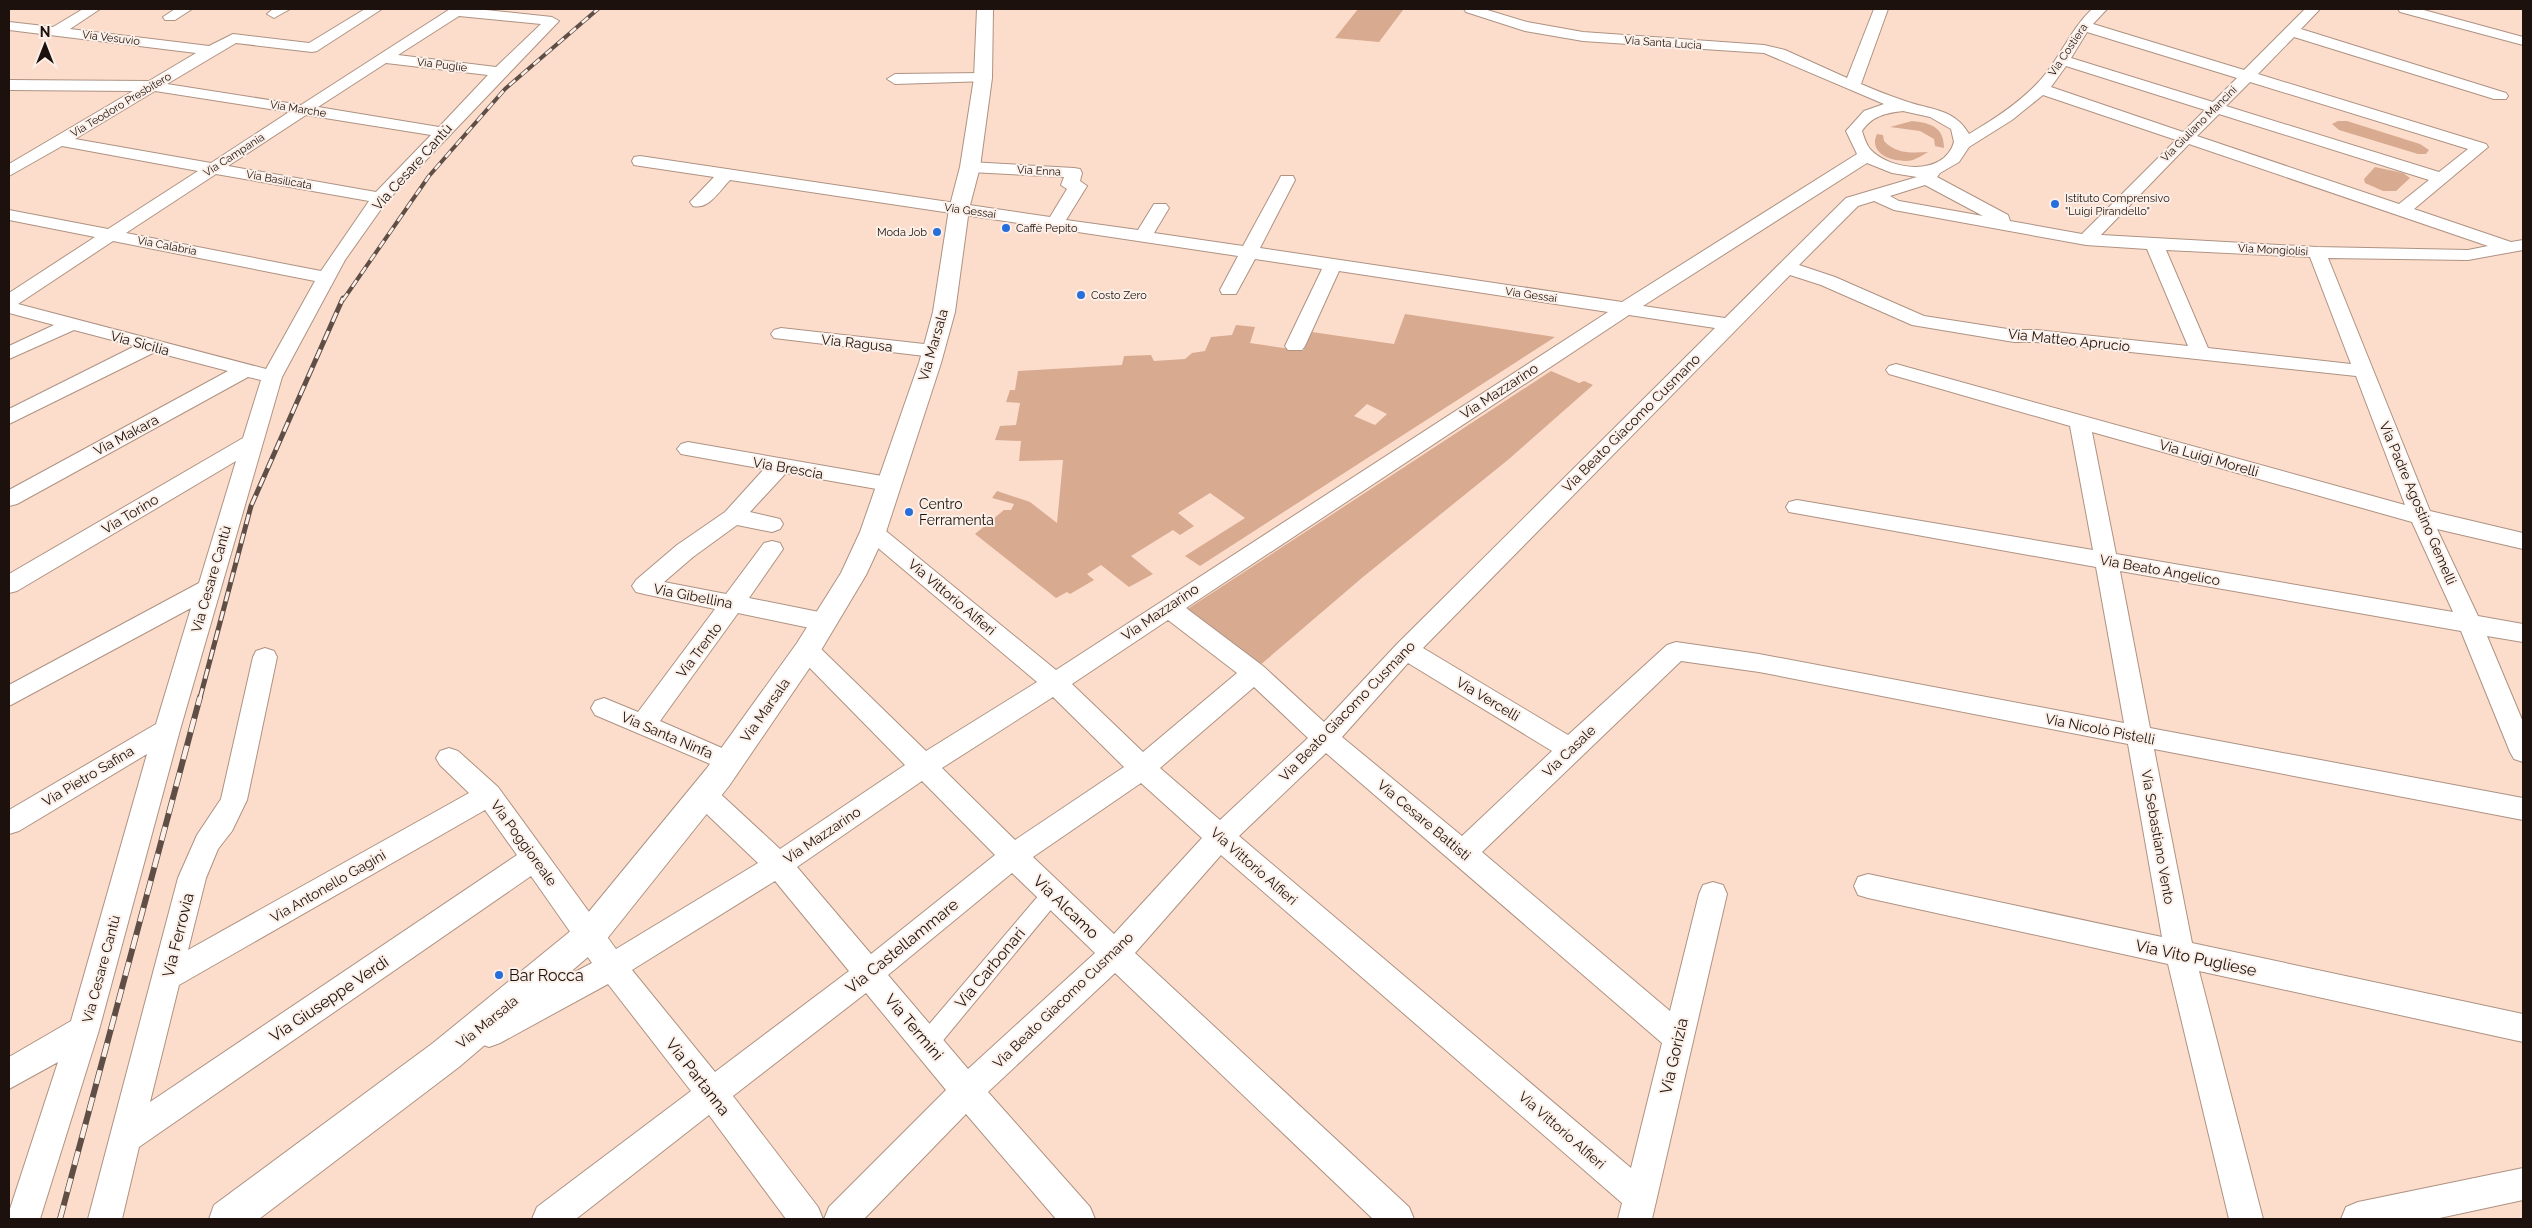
<svg xmlns="http://www.w3.org/2000/svg" width="2532" height="1228" viewBox="0 0 2532 1228" font-family="Raleway,sans-serif">
<style>
.green{fill:#d8aa8f;fill-rule:evenodd}
.lines{fill:none;stroke-linecap:round;stroke-linejoin:round}
.pedestrian-casing{stroke:#ae9282;stroke-width:2}
.minor-casing{stroke:#ae9282;stroke-width:2}
.secondary-casing{stroke:#ae9282;stroke-width:2}
.pedestrian{fill:#fff;fill-rule:evenodd}
.minor{fill:#fff;fill-rule:evenodd}
.secondary{fill:#fff;fill-rule:evenodd}
.rail-far2-casing{stroke:#5f4e46;stroke-width:4}
.rail-far1-casing{stroke:#5f4e46;stroke-width:5}
.rail-casing{stroke:#5f4e46;stroke-width:6}
.rail-far2{stroke:#fbefe8;stroke-width:2.5;stroke-dasharray:8;stroke-linecap:butt}
.rail-far1{stroke:#fbefe8;stroke-width:3;stroke-dasharray:10;stroke-linecap:butt}
.rail{stroke:#fbefe8;stroke-width:4.5;stroke-dasharray:14;stroke-linecap:butt}
.poi-dot{fill:#266fdb;stroke:#fbefe8;stroke-width:2}
.labels{text-anchor:middle;dominant-baseline:central;stroke-width:4;stroke-linejoin:round;paint-order:stroke}
.far-street-label{font-size:11px;fill:#1c110c;stroke:#fbefe8}
.far-poi-label{font-size:11px;fill:#1c110c;stroke:#fbefe8;text-anchor:start}
.street-label{font-size:14px;fill:#1c110c;stroke:#fbefe8}
.poi-label{font-size:14px;fill:#1c110c;stroke:#fbefe8;text-anchor:start}
.near-street-label{font-size:16px;fill:#1c110c;stroke:#fbefe8}
.near-poi-label{font-size:16px;fill:#1c110c;stroke:#fbefe8;text-anchor:start}
</style>
<rect width="100%" height="100%" fill="#fcddcc"/>
<!-- green -->
<path class="green" d="M 1358,9 L 1403,10 L 1379,42 L 1335,38 Z
M 1912,121 C 1931,123 1944,127 1944,148 L 1935,146 L 1934,139 L 1920,131 L 1890,127 Z
M 2338,121 L 2347,121 L 2420,144 L 2429,150 L 2426,154 L 2418,154 L 2339,130 L 2332,124 Z
M 1877,134 L 1883,135 L 1884,141 C 1896,154 1911,153 1928,152 C 1923,155 1918,158 1913,160 C 1897,164 1867,155 1877,134 Z
M 2375,167 L 2403,173 L 2410,178 L 2396,191 L 2383,191 L 2365,183 L 2364,179 Z
M 1405,314 L 1555,337 L 1200,566 L 1185,556 L 1245,518 L 1210,493 L 1178,513 L 1194,526 L 1180,535 L 1173,530 L 1131,556 L 1153,574 L 1129,587 L 1101,565 L 1087,574 L 1094,580 L 1070,594 L 1067,592 L 1056,598 L 975,534 L 1004,510 L 1011,510 L 1014,504 L 992,498 L 997,491 L 1030,502 L 1057,523 L 1063,460 L 1019,461 L 1021,441 L 995,440 L 1000,426 L 1016,425 L 1020,403 L 1006,402 L 1010,390 L 1015,390 L 1018,371 L 1122,365 L 1124,356 L 1151,355 L 1154,361 L 1185,359 L 1192,353 L 1205,351 L 1211,337 L 1232,335 L 1236,325 L 1255,327 L 1250,343 L 1303,351 L 1312,332 L 1394,344 ZM 1367,404 L 1387,414 L 1375,425 L 1354,416 Z
M 1551,371 L 1579,383 L 1584,381 L 1593,385 L 1509,459 L 1363,577 L 1259,666 L 1186,610 Z"/>
<g class="lines">
<defs>
<path id="pedestrian" d="M 1052,885 L 1059,888 L 1062,894 L 1059,900 L 936,1049 L 928,1053 L 920,1049 L 917,1042 L 920,1035 L 1045,888 Z"/>
<path id="minor" d="M 83,9 L 100,9 L 70,29 L 209,46 L 233,34 L 309,43 L 365,9 L 382,9 L 317,51 L 312,52 L 236,43 L 167,84 L 301,105 L 450,9 L 476,9 L 552,17 L 559,21 L 386,202 L 345,260 L 282,377 L 180,730 L 99,1030 L 40,1219 L 9,1219 L 9,1212 L 58,1062 L 9,1089 L 9,1057 L 71,1021 L 147,754 L 19,831 L 9,834 L 9,810 L 156,724 L 191,608 L 9,706 L 9,685 L 199,583 L 236,461 L 17,591 L 9,593 L 9,574 L 243,438 L 261,380 L 248,377 L 17,504 L 9,506 L 9,490 L 228,371 L 155,352 L 9,424 L 9,409 L 135,346 L 74,330 L 9,359 L 9,346 L 54,325 L 9,313 L 9,293 L 95,237 L 9,220 L 9,210 L 108,229 L 198,171 L 62,146 L 9,176 L 9,164 L 133,91 L 9,90 L 9,80 L 149,81 L 196,53 L 9,30 L 9,22 L 53,27 ZM 459,16 L 541,24 L 496,67 L 398,55 ZM 386,63 L 488,75 L 439,127 L 318,107 ZM 155,91 L 289,112 L 211,163 L 75,139 ZM 306,115 L 431,135 L 376,192 L 228,166 ZM 216,174 L 369,201 L 321,271 L 126,233 ZM 113,241 L 315,281 L 266,369 L 18,304 Z
M 175,9 L 192,9 L 175,20 L 165,20 L 163,17 Z
M 273,9 L 290,9 L 274,18 L 267,14 Z
M 1464,9 L 1484,9 L 1527,22 L 1583,32 L 1764,45 L 1785,50 L 1847,78 L 1874,9 L 1888,9 L 1861,84 C 1875,90 1890,96 1905,101 C 1930,110 1954,108 1969,134 C 1998,117 2028,97 2047,72 C 2063,51 2073,27 2092,9 L 2107,9 L 2093,24 L 2244,70 L 2305,9 L 2320,9 L 2301,29 L 2506,93 L 2508,96 L 2506,99 L 2494,99 L 2294,37 L 2258,74 L 2486,144 L 2488,147 L 2414,209 L 2511,242 L 2523,240 L 2523,250 L 2468,260 L 2328,258 L 2430,511 L 2523,533 L 2523,549 L 2437,529 L 2478,616 L 2523,624 L 2523,642 L 2487,636 L 2523,722 L 2523,762 L 2514,759 L 2510,752 L 2461,631 L 2120,571 L 2150,728 L 2523,798 L 2523,820 L 2154,749 L 2192,943 L 2523,1014 L 2523,1042 L 2199,971 L 2263,1219 L 2229,1219 L 2168,964 L 1868,898 L 1858,895 L 1854,886 L 1858,877 L 1868,874 L 2162,937 L 2128,744 L 1759,672 L 1681,661 L 1482,852 L 1670,1011 L 1699,894 L 1703,885 L 1713,882 L 1723,885 L 1727,894 L 1652,1219 L 1618,1219 L 1622,1203 L 1221,855 L 1135,953 L 1409,1207 L 1414,1219 L 1373,1219 L 1115,973 L 988,1092 L 1090,1207 L 1095,1219 L 1056,1219 L 966,1114 L 864,1219 L 824,1219 L 829,1207 L 946,1090 L 866,993 L 733,1096 L 818,1207 L 823,1219 L 786,1219 L 709,1115 L 576,1219 L 532,1219 L 537,1207 L 691,1091 L 608,984 L 500,1043 L 489,1047 L 478,1043 L 474,1033 L 478,1023 L 592,963 L 531,876 L 139,1147 L 122,1219 L 88,1219 L 178,878 L 197,835 L 221,799 L 253,657 L 256,651 L 265,648 L 274,651 L 277,657 L 247,800 L 232,831 L 218,849 L 206,878 L 188,950 L 469,793 L 440,765 L 436,758 L 440,751 L 449,748 L 458,751 L 498,787 L 616,949 L 758,863 L 695,803 L 691,795 L 695,787 L 704,784 L 713,787 L 780,849 L 905,765 L 798,656 L 795,650 L 798,644 L 807,641 L 816,644 L 926,751 L 1037,682 L 865,537 L 862,532 L 865,527 L 873,524 L 881,527 L 1056,670 L 1608,312 L 1339,271 L 1305,346 L 1302,350 L 1288,350 L 1285,346 L 1322,269 L 1255,259 L 1236,294 L 1222,294 L 1220,290 L 1238,256 L 730,180 C 720,190 709,210 693,206 L 690,202 L 714,177 L 640,166 L 634,165 L 632,161 L 634,157 L 640,156 L 1050,217 L 1067,189 L 1061,185 L 1064,177 L 970,172 L 964,171 L 962,167 L 964,163 L 970,162 L 1074,168 L 1080,169 L 1082,173 L 1080,181 L 1087,186 L 1066,220 L 1138,230 L 1154,204 L 1166,204 L 1169,208 L 1154,233 L 1243,246 L 1279,180 L 1281,176 L 1293,176 L 1295,180 L 1260,248 L 1622,302 L 1857,154 L 1846,131 L 1864,111 L 1884,104 L 1764,53 L 1583,41 L 1525,31 L 1466,12 ZM 2087,32 L 2237,78 L 2213,102 L 2071,58 ZM 2066,66 L 2205,110 L 2183,132 L 2051,87 ZM 2250,82 L 2468,149 L 2439,172 L 2226,106 ZM 2043,95 L 2176,140 L 2082,234 L 2010,221 L 2008,215 L 1937,177 L 1940,173 L 1959,162 L 1969,147 L 2012,120 ZM 1903,111 L 1930,117 L 1951,129 L 1954,142 C 1944,177 1890,171 1870,149 C 1866,144 1864,137 1862,131 C 1872,116 1886,113 1903,111 ZM 2219,114 L 2429,180 L 2399,204 L 2197,136 ZM 2189,144 L 2488,246 L 2468,250 L 2317,247 L 2101,235 ZM 1867,163 L 1892,173 L 1917,177 L 1846,198 L 1725,318 L 1643,306 ZM 1925,185 L 1983,216 L 1899,201 L 1890,196 ZM 1874,201 L 1894,210 L 2086,245 L 2147,249 L 2188,346 L 2036,330 L 2014,330 L 1924,316 L 1835,277 L 1799,265 L 1858,206 ZM 2166,250 L 2310,257 L 2351,364 L 2208,348 ZM 1790,275 L 1821,285 L 1912,325 L 2014,342 L 2036,342 L 2356,376 L 2405,505 L 1896,364 L 1889,366 L 1886,370 L 1889,374 L 2070,426 L 2093,550 L 1797,500 L 1789,502 L 1786,507 L 1789,512 L 2096,567 L 2124,723 L 1759,654 L 1676,642 L 1667,645 L 1568,735 L 1423,648 ZM 1629,315 L 1715,328 L 1397,644 L 1324,722 L 1263,666 L 1186,608 ZM 2092,432 L 2412,522 L 2453,612 L 2116,554 ZM 1168,620 L 1237,673 L 1143,752 L 1072,684 ZM 1408,663 L 1552,751 L 1462,836 L 1342,737 ZM 1254,687 L 1308,738 L 1220,820 L 1160,768 ZM 1053,697 L 1124,767 L 1015,840 L 942,768 ZM 1326,753 L 1662,1043 L 1631,1168 L 1239,836 ZM 922,781 L 995,855 L 871,954 L 797,867 ZM 1141,783 L 1202,838 L 1114,934 L 1033,857 ZM 485,810 L 517,855 L 150,1102 L 179,985 ZM 1012,873 L 1095,953 L 968,1069 L 888,975 ZM 775,881 L 849,971 L 715,1072 L 632,970 Z
M 2398,9 L 2420,9 L 2523,37 L 2523,45 L 2400,12 Z
M 983,73 L 988,75 L 991,78 L 988,81 L 895,84 L 887,79 L 895,74 Z
M 781,328 L 933,345 L 940,347 L 943,351 L 940,355 L 933,357 L 774,338 L 771,334 L 774,330 Z
M 688,442 L 888,477 L 896,479 L 899,484 L 896,489 L 888,491 L 786,473 L 750,512 L 780,519 L 783,524 L 780,529 L 772,532 L 737,525 L 693,557 L 664,582 L 726,594 L 764,543 L 772,541 L 780,543 L 783,549 L 749,598 L 824,613 L 832,616 L 836,622 L 832,628 L 824,631 L 738,613 L 660,721 L 738,755 L 742,762 L 738,769 L 729,772 L 595,715 L 591,708 L 595,701 L 604,698 L 638,712 L 715,609 L 644,594 L 636,592 L 632,586 L 636,580 L 677,545 L 725,512 L 764,469 L 681,454 L 677,449 L 681,444 Z
M 2523,1168 L 2523,1200 L 2435,1219 L 2341,1219 L 2346,1207 L 2358,1202 Z"/>
<path id="secondary" d="M 977,9 L 993,9 L 992,78 L 980,167 L 969,209 L 955,312 L 941,363 L 886,532 L 866,575 L 817,657 L 729,786 L 602,945 L 459,1067 L 259,1219 L 209,1219 L 214,1205 L 433,1043 L 578,925 L 707,768 L 797,643 L 841,573 L 860,532 L 919,363 L 933,312 L 949,209 L 960,167 L 974,78 Z"/>
</defs>
<!-- pedestrian casing -->
<use href="#pedestrian" class="pedestrian-casing"/>
<!-- minor casing -->
<use href="#minor" class="minor-casing"/>
<!-- secondary casing -->
<use href="#secondary" class="secondary-casing"/>
<!-- pedestrian -->
<use href="#pedestrian" class="pedestrian"/>
<!-- minor -->
<use href="#minor" class="minor"/>
<!-- secondary -->
<use href="#secondary" class="secondary"/>
<defs>
<path id="rail-far2" d="M 343,300 L 429,176 L 505,89 L 598,9"/>
<path id="rail-far1" d="M 200,698 L 251,506 L 343,298"/>
<path id="rail" d="M 60,1219 L 200,697"/>
</defs>
<!-- rail-far2 casing -->
<use href="#rail-far2" class="rail-far2-casing"/>
<!-- rail-far1 casing -->
<use href="#rail-far1" class="rail-far1-casing"/>
<!-- rail casing -->
<use href="#rail" class="rail-casing"/>
<!-- rail-far2 -->
<use href="#rail-far2" class="rail-far2"/>
<!-- rail-far1 -->
<use href="#rail-far1" class="rail-far1"/>
<!-- rail -->
<use href="#rail" class="rail"/>
</g>
<!-- markers -->
<g class="poi-dot">
<circle cx="2055" cy="204" r="5"/>
<circle cx="1006" cy="228" r="5"/>
<circle cx="937" cy="232" r="5"/>
<circle cx="1081" cy="295" r="5"/>
<circle cx="909" cy="512" r="5"/>
<circle cx="499" cy="975" r="5"/>
</g>
<g class="labels">
<!-- far-street labels -->
<g class="far-street-label">
<text transform="translate(111 38) rotate(7)">Via Vesuvio</text>
<text transform="translate(1663 43) rotate(4)">Via Santa Lucia</text>
<text transform="translate(2068 50) rotate(-56)">Via Costiera</text>
<text transform="translate(442 65) rotate(7)">Via Puglie</text>
<text transform="translate(121 105) rotate(-31)">Via Teodoro Presbitero</text>
<text transform="translate(298 109) rotate(9)">Via Marche</text>
<text transform="translate(2199 124) rotate(-45)">Via Giuliano Mancini</text>
<text transform="translate(234 155) rotate(-33)">Via Campania</text>
<text transform="translate(1039 171) rotate(3)">Via Enna</text>
<text transform="translate(279 180) rotate(10)">Via Basilicata</text>
<text transform="translate(970 211) rotate(8)">Via Gessai</text>
<text transform="translate(167 246) rotate(11)">Via Calabria</text>
<text transform="translate(2273 250) rotate(3)">Via Mongiolisi</text>
<text transform="translate(1531 295) rotate(8)">Via Gessai</text>
</g>
<!-- far-poi labels -->
<g class="far-poi-label">
<text x="2065" y="198">Istituto Comprensivo<tspan x="2065" dy="13">"Luigi Pirandello"</tspan></text>
<text x="1016" y="228">Caffè Pepito</text>
<text x="927" y="232" text-anchor="end">Moda Job</text>
<text x="1091" y="295">Costo Zero</text>
</g>
<!-- street labels -->
<g class="street-label">
<text transform="translate(412 167) rotate(-48)">Via Cesare Cantù</text>
<text transform="translate(2069 340) rotate(6)">Via Matteo Aprucio</text>
<text transform="translate(140 343) rotate(15)">Via Sicilia</text>
<text transform="translate(857 343) rotate(6)">Via Ragusa</text>
<text transform="translate(933 345) rotate(-74)">Via Marsala</text>
<text transform="translate(1499 391) rotate(-33)">Via Mazzarino</text>
<text transform="translate(1631 423) rotate(-45)">Via Beato Giacomo Cusmano</text>
<text transform="translate(126 435) rotate(-28)">Via Makara</text>
<text transform="translate(2209 458) rotate(16)">Via Luigi Morelli</text>
<text transform="translate(788 468) rotate(10)">Via Brescia</text>
<text transform="translate(2418 503) rotate(67)">Via Padre Agostino Gemelli</text>
<text transform="translate(130 514) rotate(-31)">Via Torino</text>
<text transform="translate(2160 570) rotate(10)">Via Beato Angelico</text>
<text transform="translate(211 579) rotate(-74)">Via Cesare Cantù</text>
<text transform="translate(693 596) rotate(11)">Via Gibellina</text>
<text transform="translate(952 597) rotate(40)">Via Vittorio Alfieri</text>
<text transform="translate(1160 612) rotate(-34)">Via Mazzarino</text>
<text transform="translate(699 650) rotate(-53)">Via Trento</text>
<text transform="translate(1488 699) rotate(31)">Via Vercelli</text>
<text transform="translate(765 710) rotate(-55)">Via Marsala</text>
<text transform="translate(1347 711) rotate(-46)">Via Beato Giacomo Cusmano</text>
<text transform="translate(2100 729) rotate(11)">Via Nicolò Pistelli</text>
<text transform="translate(667 735) rotate(23)">Via Santa Ninfa</text>
<text transform="translate(1569 751) rotate(-44)">Via Casale</text>
<text transform="translate(88 776) rotate(-31)">Via Pietro Safina</text>
<text transform="translate(1424 820) rotate(40)">Via Cesare Battisti</text>
<text transform="translate(822 835) rotate(-34)">Via Mazzarino</text>
<text transform="translate(2158 837) rotate(80)">Via Sebastiano Vento</text>
<text transform="translate(524 843) rotate(54)">Via Poggioreale</text>
<text transform="translate(1254 866) rotate(41)">Via Vittorio Alfieri</text>
<text transform="translate(328 886) rotate(-30)">Via Antonello Gagini</text>
<text transform="translate(101 969) rotate(-75)">Via Cesare Cantù</text>
<text transform="translate(1063 1000) rotate(-44)">Via Beato Giacomo Cusmano</text>
<text transform="translate(487 1022) rotate(-39)">Via Marsala</text>
<text transform="translate(1562 1130) rotate(41)">Via Vittorio Alfieri</text>
</g>
<!-- poi labels -->
<g class="poi-label">
<text x="919" y="504">Centro<tspan x="919" dy="16">Ferramenta</tspan></text>
</g>
<!-- near-street labels -->
<g class="near-street-label">
<text transform="translate(1066 907) rotate(44)">Via Alcamo</text>
<text transform="translate(178 935) rotate(-76)">Via Ferrovia</text>
<text transform="translate(902 946) rotate(-39)">Via Castellammare</text>
<text transform="translate(2196 958) rotate(12)">Via Vito Pugliese</text>
<text transform="translate(990 968) rotate(-50)">Via Carbonari</text>
<text transform="translate(329 999) rotate(-34)">Via Giuseppe Verdi</text>
<text transform="translate(914 1027) rotate(50)">Via Termini</text>
<text transform="translate(1674 1056) rotate(-77)">Via Gorizia</text>
<text transform="translate(698 1077) rotate(52)">Via Partanna</text>
</g>
<!-- near-poi labels -->
<g class="near-poi-label">
<text x="509" y="975">Bar Rocca</text>
</g>
</g>
<!-- border -->
<rect width="2532" height="1228" fill="none" stroke="#1c110c" stroke-width="20"/>
<!-- north arrow -->
<g transform="translate(45 45)" stroke="#fbefe8" stroke-width="4" paint-order="stroke">
<path d="M0-4L9 19L0 12L-9 19Z" fill="#1c110c"/>
<text y="-8" font-size="14" font-weight="bold" text-anchor="middle" fill="#1c110c">N</text>
</g>
</svg>
